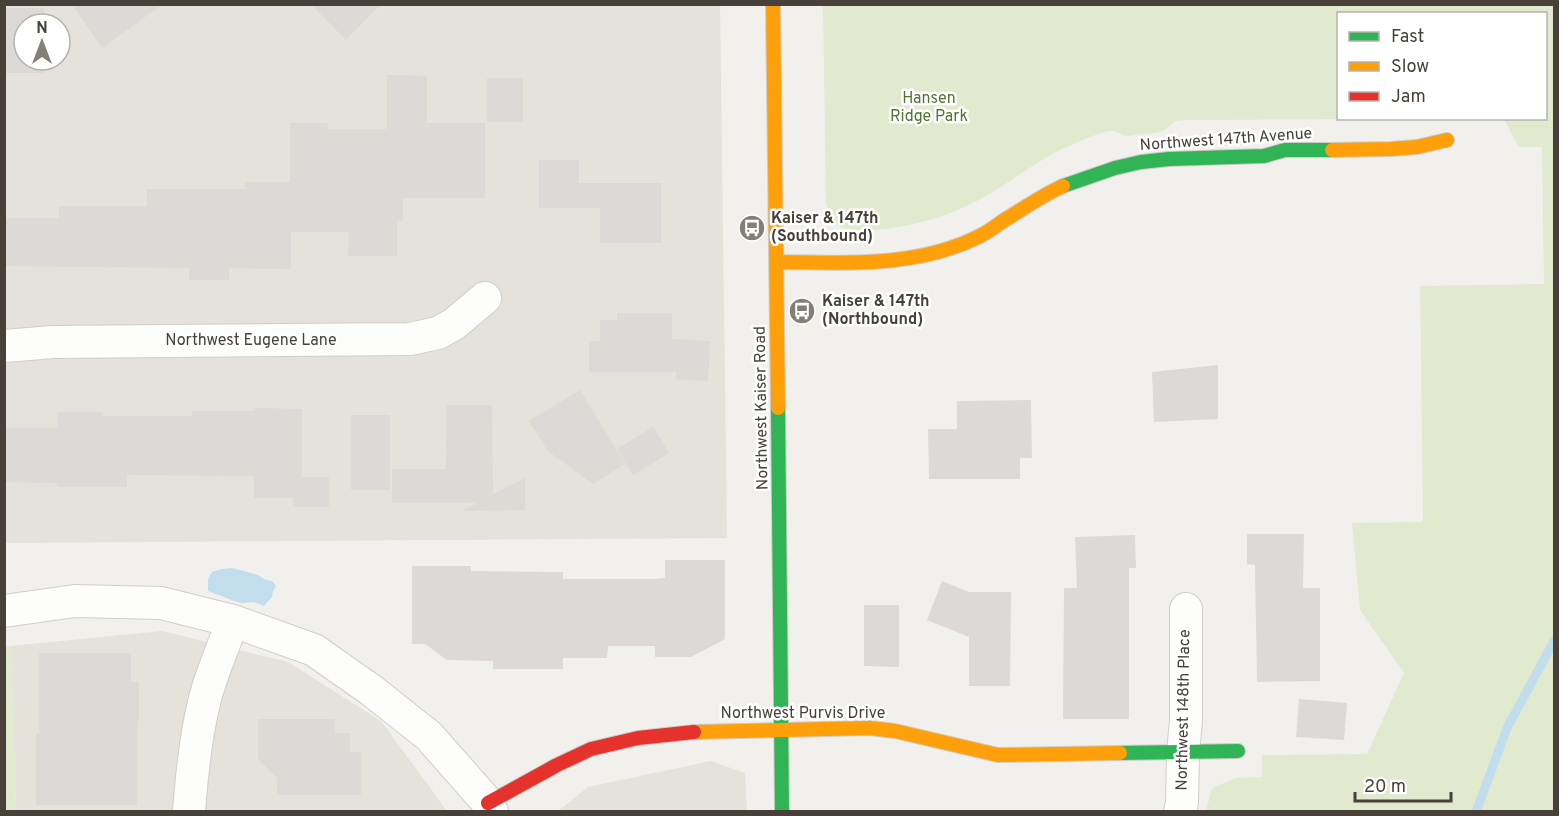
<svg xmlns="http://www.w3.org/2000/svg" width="1559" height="816" viewBox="0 0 1559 816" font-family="Overpass,sans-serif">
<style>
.residential{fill:#e5e1db;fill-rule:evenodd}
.green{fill:#e1e9cf}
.water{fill:#c2deec}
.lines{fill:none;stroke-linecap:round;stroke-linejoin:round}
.stream{stroke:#c2deec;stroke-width:9}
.building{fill:#dcd9d6}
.street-casing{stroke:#d0cecb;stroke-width:34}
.fast-casing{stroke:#d0ccc4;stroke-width:16}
.slow-casing{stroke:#d0ccc4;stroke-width:16}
.jam-casing{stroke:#d0ccc4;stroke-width:16}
.street{stroke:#fdfdfc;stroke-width:32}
.fast{stroke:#30b455;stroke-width:14}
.slow{stroke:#ff9f0a;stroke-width:14}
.jam{stroke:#e5322d;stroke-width:14}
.labels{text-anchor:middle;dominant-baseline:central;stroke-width:5;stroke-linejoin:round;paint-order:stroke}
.park-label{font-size:16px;fill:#4f7531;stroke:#fff}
.street-label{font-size:16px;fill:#474139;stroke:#fff}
.poi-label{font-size:16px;font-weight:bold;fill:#474139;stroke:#fff;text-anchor:start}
</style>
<rect width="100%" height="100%" fill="#f2f0ed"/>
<!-- residential -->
<path class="residential" d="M 4,5 L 720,5 L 727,538 L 5,543 ZM 24,24 L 60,24 L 60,60 L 24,60 Z
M 162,631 L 288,662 L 381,721 L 447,811 L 16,811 L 11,646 Z
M 711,761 L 745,773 L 747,811 L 558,811 L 588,787 Z"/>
<!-- green -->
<path class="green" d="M 823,5 L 1554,5 L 1554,811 L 1206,811 L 1212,788 L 1236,778 L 1262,777 L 1262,755 L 1367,754 L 1404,673 L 1360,610 L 1352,523 L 1423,522 L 1420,286 L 1544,284 L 1542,147 L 1519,147 L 1504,119 L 1546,118 L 1546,14 L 1338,14 L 1338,118 L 1393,119 L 1188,120 L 1175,121 C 1164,134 1155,133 1139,134 C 1135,135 1129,136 1125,136 C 1121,135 1117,131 1112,131 C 1103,131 1078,142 1069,146 C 1041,158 1017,177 991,193 C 955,215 917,226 875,230 C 859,231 838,232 830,216 C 828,212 827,207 826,203 Z
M 11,646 L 16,811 L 5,812 L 4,647 Z"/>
<!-- water -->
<path class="water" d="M 232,568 C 236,569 255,574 258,575 C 264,579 265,580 272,581 L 276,586 L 273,591 L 272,597 L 264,606 L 254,602 L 242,603 L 234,601 L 208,591 L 208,579 L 212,572 L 221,569 Z"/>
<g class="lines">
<!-- stream -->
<path class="stream" d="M 1476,812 L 1507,728 L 1554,641"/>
</g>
<!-- building -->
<path class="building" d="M 72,4 L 163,4 L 102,48 Z
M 311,4 L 381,4 L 346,40 Z
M 4,8 L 44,8 L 44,24 L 24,24 L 24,60 L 44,60 L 44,73 L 4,73 Z
M 387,75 L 427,76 L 427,123 L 485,123 L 485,198 L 403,198 L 403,221 L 397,221 L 397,256 L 348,256 L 349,232 L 291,232 L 291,269 L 229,268 L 229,280 L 189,280 L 189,268 L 4,266 L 4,218 L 59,218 L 59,206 L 147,206 L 147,189 L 245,189 L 245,182 L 290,182 L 290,123 L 328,123 L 327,129 L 387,129 Z
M 487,78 L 523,78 L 523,122 L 487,122 Z
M 539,160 L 579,160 L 579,183 L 661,183 L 661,243 L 600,243 L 600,208 L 539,208 Z
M 617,313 L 672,313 L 672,339 L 710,341 L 708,381 L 676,379 L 676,372 L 589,372 L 589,341 L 600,341 L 600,320 L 617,320 Z
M 1218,365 L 1218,419 L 1154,422 L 1152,372 Z
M 580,390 L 625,464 L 593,484 L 548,451 L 529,421 Z
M 1031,400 L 1032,458 L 1020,458 L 1020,479 L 929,479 L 928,429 L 957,429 L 957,401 Z
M 447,405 L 492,405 L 493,494 L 525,478 L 525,510 L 461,511 L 477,503 L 392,503 L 392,469 L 446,469 Z
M 255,408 L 302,409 L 302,477 L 329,477 L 329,507 L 293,507 L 293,498 L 254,498 L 254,476 L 127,475 L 127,487 L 57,487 L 57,483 L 4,482 L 4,428 L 57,428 L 57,412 L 103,412 L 103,416 L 192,416 L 192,411 L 255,411 Z
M 351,415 L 390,415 L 390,490 L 351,490 Z
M 653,427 L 669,453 L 633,475 L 617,449 Z
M 1247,534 L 1304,534 L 1303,588 L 1320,588 L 1320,681 L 1257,682 L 1255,565 L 1247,564 Z
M 1135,535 L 1136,568 L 1129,568 L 1129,719 L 1063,719 L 1064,588 L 1077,588 L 1075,537 Z
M 665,560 L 725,560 L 725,639 L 691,657 L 655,657 L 655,646 L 608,646 L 607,658 L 563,658 L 563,669 L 493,669 L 493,661 L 447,660 L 425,644 L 412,644 L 412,566 L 471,566 L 471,571 L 563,572 L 563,579 L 655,579 L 665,578 Z
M 942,581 L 969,592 L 1011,592 L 1010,686 L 969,686 L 969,637 L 927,620 Z
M 864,605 L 899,605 L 899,667 L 864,666 Z
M 39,653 L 131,653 L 131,682 L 139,682 L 139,721 L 137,721 L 137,805 L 36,805 L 36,734 L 39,734 Z
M 1299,699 L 1347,703 L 1344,740 L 1296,737 Z
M 258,719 L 335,719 L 335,733 L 350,733 L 350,752 L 361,752 L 361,795 L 277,795 L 277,778 L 258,759 Z"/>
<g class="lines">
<defs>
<path id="street" d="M 4,346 L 53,342 L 410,339 L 438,333 L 454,324 L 485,298
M 4,611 L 75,601 L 161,603 L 233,621 L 314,650 L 371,690 L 429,736 L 488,803 L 492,812
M 189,812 C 192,771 197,720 210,682 C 217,661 225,641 233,621
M 1180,812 L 1182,802 L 1183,752 L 1186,721 L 1186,609"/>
<path id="fast" d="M 1063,186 L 1115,168 L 1141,162 L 1169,159 L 1264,156 L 1285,150 L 1332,150
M 778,408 L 782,812
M 1120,753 L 1238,751"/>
<path id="slow" d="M 773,4 L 778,408
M 1332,150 L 1391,149 L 1417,147 L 1447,140
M 777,262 C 845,263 917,268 980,236 C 988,232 996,226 1003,221 C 1023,209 1041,196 1063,186
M 694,732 L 870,728 L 895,731 L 998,755 L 1120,753"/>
<path id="jam" d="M 488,803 L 557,765 L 591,749 L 638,738 L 694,732"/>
</defs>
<!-- street casing -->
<use href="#street" class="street-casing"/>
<!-- fast casing -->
<use href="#fast" class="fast-casing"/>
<!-- slow casing -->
<use href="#slow" class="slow-casing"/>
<!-- jam casing -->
<use href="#jam" class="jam-casing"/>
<!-- street -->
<use href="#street" class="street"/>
<!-- fast -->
<use href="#fast" class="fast"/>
<!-- slow -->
<use href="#slow" class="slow"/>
<!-- jam -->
<use href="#jam" class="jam"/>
</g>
<!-- icons -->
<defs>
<symbol id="bus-disc" viewBox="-11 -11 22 22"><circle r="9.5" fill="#837e78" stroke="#fff"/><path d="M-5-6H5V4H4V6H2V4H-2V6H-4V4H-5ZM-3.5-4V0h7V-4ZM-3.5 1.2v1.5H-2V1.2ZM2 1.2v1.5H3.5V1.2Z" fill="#fff"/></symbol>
</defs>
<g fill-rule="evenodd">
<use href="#bus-disc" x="737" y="213" width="30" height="30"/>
<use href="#bus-disc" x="787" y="296" width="30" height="30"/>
</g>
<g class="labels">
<!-- park labels -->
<g class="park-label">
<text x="929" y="99">Hansen<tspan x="929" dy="18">Ridge Park</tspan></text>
</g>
<!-- street labels -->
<g class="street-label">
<text transform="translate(1226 140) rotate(-4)">Northwest 147th Avenue</text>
<text x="251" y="341">Northwest Eugene Lane</text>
<text transform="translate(762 408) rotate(-91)">Northwest Kaiser Road</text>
<text transform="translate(1184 710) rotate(-89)">Northwest 148th Place</text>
<text x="803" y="714">Northwest Purvis Drive</text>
</g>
<!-- poi labels -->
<g class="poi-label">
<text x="771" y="219">Kaiser &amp; 147th<tspan x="771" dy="18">(Southbound)</tspan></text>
<text x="822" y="302">Kaiser &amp; 147th<tspan x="822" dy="18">(Northbound)</tspan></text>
</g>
</g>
<!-- border -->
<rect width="1559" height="816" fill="none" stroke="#474139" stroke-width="12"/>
<!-- legend -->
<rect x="1337" y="12" width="210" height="108" fill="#ffffff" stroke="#b5b3b0" stroke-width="1.5"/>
<rect x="1349" y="32" width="30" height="9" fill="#30b455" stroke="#b5b3b0" stroke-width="1.5"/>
<text x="1391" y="42" font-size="18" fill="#474139">Fast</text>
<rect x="1349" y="62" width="30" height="9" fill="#ff9f0a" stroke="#b5b3b0" stroke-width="1.5"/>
<text x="1391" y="72" font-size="18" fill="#474139">Slow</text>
<rect x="1349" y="92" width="30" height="9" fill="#e5322d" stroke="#b5b3b0" stroke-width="1.5"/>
<text x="1391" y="102" font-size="18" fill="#474139">Jam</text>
<!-- north arrow -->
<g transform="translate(42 42)"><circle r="28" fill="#ffffff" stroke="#b5b3b0" stroke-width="1.5"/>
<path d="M0-4.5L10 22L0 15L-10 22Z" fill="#837e78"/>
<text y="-9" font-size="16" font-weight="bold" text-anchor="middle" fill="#474139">N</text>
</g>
<!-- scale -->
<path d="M1355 792v9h96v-9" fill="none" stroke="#474139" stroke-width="3"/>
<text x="1364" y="792" font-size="18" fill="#474139" stroke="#ffffff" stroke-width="4.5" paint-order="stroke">20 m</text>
</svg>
